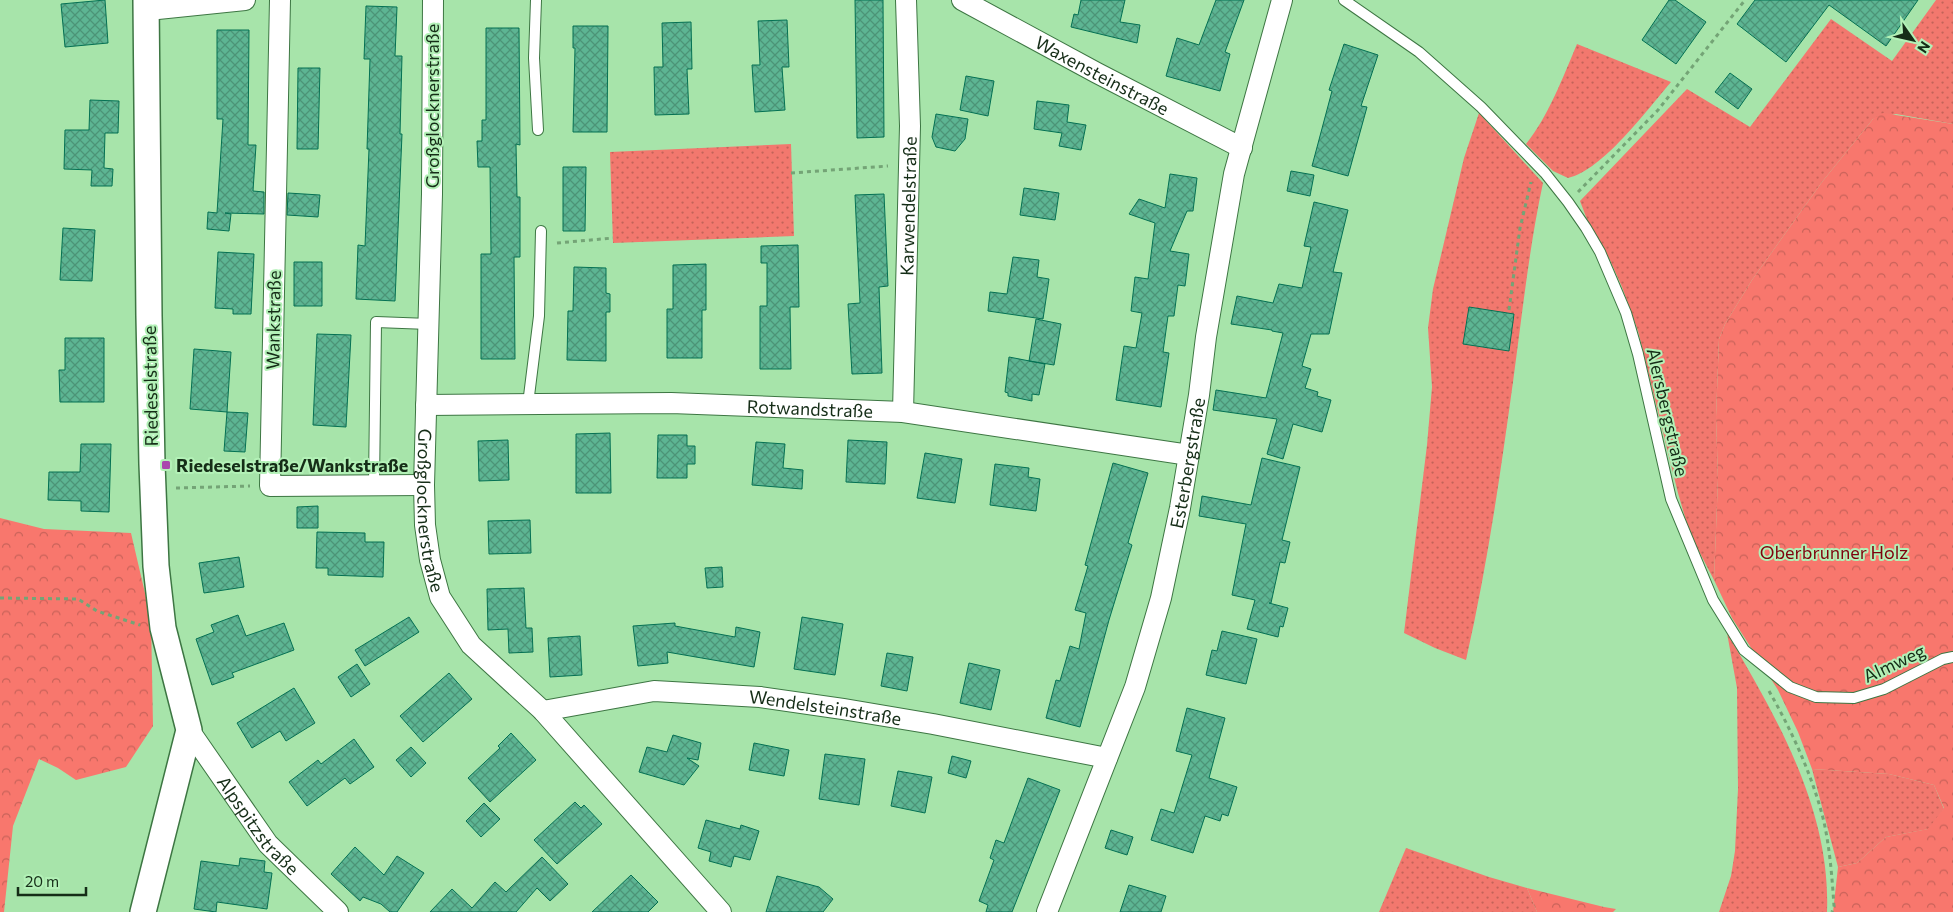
<svg xmlns="http://www.w3.org/2000/svg" width="1953" height="912" viewBox="0 0 1953 912" font-family="Commissioner,sans-serif">
<style>
.grass{fill:url(#grass-dots)}
.forest{fill:url(#forest-crowns)}
.building{fill:url(#building-cross-hatch);stroke:#047153}
.lines{fill:none;stroke-linecap:round;stroke-linejoin:round}
.service-casing{stroke:#3d7643;stroke-width:12}
.minor-casing{stroke:#3d7643;stroke-width:22}
.tertiary-casing{stroke:#3d7643;stroke-width:28}
.path{stroke:#74a476;stroke-width:3;stroke-dasharray:4 4;stroke-linecap:butt}
.service{stroke:#fff;stroke-width:10}
.minor{stroke:#fff;stroke-width:20}
.tertiary{stroke:#fff;stroke-width:25}
.poi-dot{fill:#aa47ad;stroke:#b3f1b7;stroke-width:2}
.labels{text-anchor:middle;dominant-baseline:central;stroke-width:4;stroke-linejoin:round;paint-order:stroke}
.street-label{font-size:18px;fill:#152d17;stroke:#b3f1b7}
.poi-label{font-size:18px;font-weight:bold;fill:#152d17;stroke:#b3f1b7;text-anchor:start}
.park-label{font-size:18px;fill:#7f010d;stroke:#b3f1b7}
</style>
<defs>
<pattern id="grass-dots" width="8" height="8" patternUnits="userSpaceOnUse" patternTransform="scale(1.25)"><rect width="8" height="8" fill="#f2786e"/><path d="M2 2h.1M6 6h.1" fill="none" stroke="#c36359" stroke-width="1.8" stroke-linecap="round"/></pattern>
<pattern id="forest-crowns" width="20" height="18" patternUnits="userSpaceOnUse" patternTransform="scale(1.25)"><rect width="20" height="18" fill="#f8776d"/><path d="M2 6a3 3 0 1 1 6 0M12 15a3 3 0 1 1 6 0" fill="none" stroke="#c86259"/></pattern>
<pattern id="building-cross-hatch" width="8" height="8" patternUnits="userSpaceOnUse" patternTransform="scale(1.25)"><rect width="8" height="8" fill="#5db593"/><path d="M0 0l8 8M0 8l8-8" fill="none" stroke="#4c9477"/></pattern>
</defs>
<rect width="100%" height="100%" fill="#a7e4aa"/>
<!-- grass -->
<path class="grass" d="M 1936,0 L 1953,0 L 1953,124 L 1896,114 L 1873,119 L 1822,182 L 1752,280 L 1725,324 L 1719,339 L 1716,417 L 1718,479 L 1714,580 L 1690,534 L 1678,493 L 1638,331 L 1622,287 L 1609,258 L 1588,222 L 1580,201 L 1687,89 L 1750,127 L 1831,19 L 1892,61 Z
M 1577,44 L 1671,82 C 1647,110 1603,170 1568,178 L 1553,171 L 1526,144 C 1548,117 1563,77 1577,44 Z
M 1479,113 L 1543,183 C 1529,248 1522,316 1513,382 C 1500,476 1487,568 1466,660 L 1435,648 L 1404,633 L 1427,445 L 1432,387 L 1428,328 L 1433,289 L 1464,158 Z
M 791,144 L 794,236 L 613,243 L 610,152 Z
M 1727,633 C 1777,718 1831,810 1827,912 L 1719,912 L 1731,876 L 1735,851 L 1738,789 L 1737,688 Z
M 1812,769 L 1889,774 L 1934,785 L 1944,809 L 1929,829 L 1886,837 L 1857,863 L 1838,867 Z
M 1406,848 L 1489,877 L 1527,888 L 1537,912 L 1379,912 Z"/>
<!-- forest -->
<path class="forest" d="M 1883,113 L 1953,124 L 1953,912 L 1833,912 L 1838,867 L 1857,863 L 1886,837 L 1928,829 L 1944,808 L 1934,785 L 1889,774 L 1812,769 L 1798,732 L 1778,690 L 1732,618 L 1714,580 L 1718,479 L 1716,417 L 1719,339 L 1725,324 L 1752,280 L 1822,182 L 1873,119 Z
M 0,518 L 44,529 L 131,533 L 151,619 L 153,726 L 126,767 L 76,780 L 58,768 L 39,759 L 13,826 L 4,912 L 0,912 Z
M 1527,888 L 1604,907 L 1616,909 L 1613,912 L 1537,912 Z"/>
<!-- building -->
<path class="building" d="M 105,0 L 108,43 L 65,47 L 61,4 Z
M 855,0 L 883,0 L 884,137 L 857,138 Z
M 1081,0 L 1125,0 L 1120,22 L 1140,25 L 1137,43 L 1071,27 L 1074,14 L 1078,15 Z
M 1216,0 L 1244,0 L 1225,52 L 1230,54 L 1220,91 L 1166,76 L 1177,38 L 1199,45 Z
M 1669,0 L 1675,0 L 1706,22 L 1676,64 L 1642,40 Z
M 1755,0 L 1918,0 L 1886,46 L 1829,5 L 1786,62 L 1737,24 Z
M 366,6 L 397,7 L 395,56 L 402,56 L 400,134 L 402,134 L 395,301 L 356,299 L 358,245 L 365,246 L 369,149 L 367,149 L 370,59 L 364,59 Z
M 787,20 L 789,67 L 782,67 L 785,110 L 755,112 L 752,65 L 760,65 L 758,21 Z
M 691,22 L 692,69 L 687,69 L 689,114 L 655,115 L 654,67 L 663,67 L 662,23 Z
M 573,26 L 608,26 L 607,132 L 573,132 L 575,48 L 573,48 Z
M 486,28 L 519,28 L 520,145 L 516,144 L 517,197 L 520,197 L 520,257 L 514,257 L 515,359 L 481,359 L 481,254 L 491,254 L 490,167 L 478,167 L 477,141 L 482,141 L 482,120 L 486,120 Z
M 217,30 L 249,30 L 248,145 L 256,145 L 253,191 L 264,192 L 264,214 L 225,213 L 231,214 L 229,231 L 207,229 L 208,212 L 217,213 L 223,119 L 217,119 Z
M 1344,44 L 1378,55 L 1361,106 L 1367,107 L 1348,176 L 1312,166 L 1332,91 L 1329,90 Z
M 298,68 L 320,68 L 318,149 L 297,149 Z
M 1730,73 L 1752,89 L 1738,109 L 1715,92 Z
M 966,76 L 994,81 L 988,116 L 960,110 Z
M 90,100 L 119,101 L 118,133 L 105,133 L 104,168 L 113,169 L 112,186 L 91,186 L 92,170 L 64,169 L 65,130 L 89,130 Z
M 1037,101 L 1069,105 L 1067,122 L 1086,125 L 1081,150 L 1059,146 L 1062,133 L 1034,129 Z
M 936,114 L 968,119 L 965,139 L 955,151 L 936,147 L 932,137 Z
M 563,167 L 586,167 L 585,231 L 563,231 Z
M 1291,171 L 1314,175 L 1310,196 L 1287,191 Z
M 1170,174 L 1197,178 L 1193,211 L 1187,211 L 1170,251 L 1189,254 L 1185,286 L 1178,285 L 1174,316 L 1168,316 L 1163,352 L 1169,353 L 1161,407 L 1116,400 L 1124,346 L 1136,348 L 1142,313 L 1131,311 L 1135,277 L 1148,279 L 1155,223 L 1129,214 L 1139,199 L 1165,208 Z
M 1024,188 L 1059,193 L 1055,220 L 1020,215 Z
M 288,193 L 320,195 L 318,217 L 287,215 Z
M 884,194 L 888,286 L 879,287 L 882,373 L 852,374 L 848,304 L 860,303 L 855,195 Z
M 1314,202 L 1348,210 L 1333,272 L 1342,273 L 1329,334 L 1311,334 L 1302,366 L 1311,369 L 1305,388 L 1318,392 L 1317,396 L 1331,400 L 1322,432 L 1293,424 L 1283,459 L 1267,454 L 1277,419 L 1213,410 L 1216,390 L 1266,398 L 1283,333 L 1272,331 L 1272,330 L 1231,324 L 1237,296 L 1273,303 L 1279,284 L 1302,288 L 1311,247 L 1304,246 Z
M 63,228 L 95,230 L 92,281 L 60,280 Z
M 798,245 L 799,307 L 790,307 L 791,369 L 760,369 L 760,306 L 767,306 L 767,263 L 761,263 L 761,246 Z
M 218,252 L 254,254 L 251,314 L 233,314 L 233,309 L 215,308 Z
M 1013,257 L 1039,260 L 1037,277 L 1049,279 L 1043,319 L 988,311 L 990,292 L 1007,294 Z
M 294,262 L 322,262 L 322,306 L 294,306 Z
M 706,264 L 706,310 L 702,310 L 702,358 L 667,358 L 667,309 L 673,309 L 673,265 Z
M 574,267 L 606,268 L 606,293 L 610,294 L 610,312 L 606,312 L 606,361 L 567,360 L 568,311 L 573,311 Z
M 1469,307 L 1514,314 L 1509,351 L 1463,344 Z
M 1036,319 L 1061,324 L 1054,365 L 1029,361 Z
M 317,334 L 351,335 L 346,427 L 313,425 Z
M 65,338 L 104,338 L 104,402 L 60,402 L 59,370 L 65,370 Z
M 194,349 L 231,352 L 227,412 L 190,409 Z
M 1009,357 L 1045,364 L 1039,395 L 1032,394 L 1032,401 L 1008,396 L 1008,393 L 1005,392 Z
M 227,412 L 248,413 L 245,452 L 224,451 Z
M 610,433 L 611,493 L 576,493 L 576,434 Z
M 658,435 L 687,435 L 687,446 L 695,446 L 695,464 L 687,464 L 687,478 L 657,478 Z
M 508,440 L 509,480 L 479,481 L 478,441 Z
M 848,440 L 887,442 L 885,484 L 846,482 Z
M 756,442 L 785,444 L 783,468 L 803,470 L 802,489 L 752,485 Z
M 81,444 L 111,444 L 109,512 L 81,511 L 81,501 L 48,500 L 49,472 L 80,472 Z
M 925,453 L 962,459 L 955,503 L 917,498 Z
M 1262,458 L 1300,467 L 1282,540 L 1290,542 L 1285,563 L 1280,562 L 1271,603 L 1269,603 L 1288,608 L 1283,627 L 1280,626 L 1278,637 L 1247,629 L 1255,600 L 1232,595 L 1246,524 L 1199,516 L 1202,496 L 1251,505 Z
M 1113,463 L 1148,473 L 1128,543 L 1132,545 L 1109,620 L 1080,727 L 1046,718 L 1056,680 L 1060,681 L 1070,646 L 1079,649 L 1086,613 L 1075,610 L 1088,566 L 1085,565 Z
M 995,464 L 1029,468 L 1028,477 L 1040,479 L 1036,511 L 990,505 Z
M 318,506 L 318,528 L 297,528 L 297,507 Z
M 530,520 L 531,553 L 489,554 L 488,521 Z
M 317,532 L 365,533 L 365,542 L 384,542 L 383,577 L 328,575 L 328,568 L 316,568 Z
M 239,557 L 244,587 L 204,593 L 199,563 Z
M 722,567 L 723,587 L 707,588 L 705,568 Z
M 524,588 L 526,628 L 532,628 L 533,652 L 509,653 L 508,629 L 488,630 L 487,589 Z
M 238,615 L 246,636 L 284,623 L 294,650 L 232,673 L 234,677 L 212,685 L 196,639 L 214,632 L 211,625 Z
M 409,617 L 419,632 L 365,666 L 355,650 Z
M 802,617 L 843,624 L 835,675 L 794,669 Z
M 675,623 L 675,626 L 735,637 L 736,627 L 760,632 L 754,667 L 667,652 L 668,663 L 638,666 L 633,626 Z
M 1222,631 L 1257,639 L 1246,684 L 1206,675 L 1212,650 L 1217,651 Z
M 580,636 L 582,675 L 550,677 L 548,638 Z
M 887,653 L 913,657 L 907,691 L 881,686 Z
M 969,663 L 1000,670 L 991,710 L 960,703 Z
M 357,664 L 370,684 L 351,697 L 338,677 Z
M 449,673 L 472,699 L 423,742 L 400,716 Z
M 294,688 L 315,723 L 286,741 L 280,731 L 252,748 L 237,723 Z
M 1187,708 L 1225,718 L 1209,778 L 1237,787 L 1228,816 L 1222,814 L 1220,821 L 1205,816 L 1193,853 L 1151,840 L 1161,809 L 1174,813 L 1192,755 L 1176,751 Z
M 511,733 L 536,760 L 490,802 L 468,778 L 500,748 L 498,746 Z
M 673,735 L 701,743 L 698,760 L 687,758 L 699,766 L 684,785 L 639,772 L 647,747 L 667,752 Z
M 354,739 L 374,767 L 350,784 L 345,778 L 307,806 L 289,782 L 318,760 L 321,764 Z
M 754,743 L 789,750 L 784,776 L 749,770 Z
M 411,747 L 426,763 L 411,777 L 396,760 Z
M 825,754 L 865,759 L 859,805 L 819,799 Z
M 952,756 L 971,761 L 966,778 L 948,773 Z
M 898,771 L 932,777 L 925,813 L 891,806 Z
M 1028,778 L 1060,790 L 1012,912 L 986,912 L 988,905 L 979,901 L 994,860 L 990,858 L 996,840 L 1004,843 Z
M 575,802 L 581,808 L 584,805 L 602,824 L 557,864 L 534,840 Z
M 484,803 L 500,819 L 481,837 L 466,821 Z
M 706,820 L 740,829 L 741,825 L 759,831 L 750,860 L 734,856 L 731,867 L 709,861 L 711,852 L 698,848 Z
M 1111,830 L 1133,837 L 1127,855 L 1105,848 Z
M 355,847 L 384,875 L 397,856 L 424,873 L 397,912 L 390,912 L 381,904 L 363,897 L 360,901 L 331,874 Z
M 542,857 L 568,884 L 550,901 L 537,888 L 516,912 L 430,912 L 452,889 L 472,908 L 495,882 L 506,892 Z
M 240,858 L 265,861 L 264,872 L 272,873 L 267,909 L 217,902 L 216,912 L 194,909 L 201,861 L 239,866 Z
M 631,875 L 658,902 L 648,912 L 592,912 Z
M 777,876 L 819,887 L 833,899 L 823,912 L 766,912 Z
M 1129,885 L 1166,896 L 1161,912 L 1120,912 Z"/>
<g class="lines">
<defs>
<path id="service" d="M 536,0 L 534,58 L 538,130
M 1344,0 L 1419,52 L 1481,107 L 1545,173 L 1568,202 L 1586,228 L 1600,252 L 1626,313 L 1638,354 L 1671,499 L 1713,600 L 1744,650 L 1790,687 L 1816,697 L 1854,698 L 1884,689 L 1943,659 L 1953,657
M 528,404 L 539,316 L 541,231
M 374,485 L 376,322 L 429,324"/>
<g id="minor">
<path d="M 280,0 L 270,486 L 424,485"/>
<path id="s1" d="M 433,0 L 432,194 L 424,485 L 425,525 L 430,560 L 440,597 L 471,645 L 543,711 L 721,912"/>
<path id="s2" d="M 962,0 L 1097,73 L 1242,148"/>
<path d="M 148,10 L 245,0"/>
<path id="s3" d="M 426,405 L 671,403 L 903,412 L 1189,455"/>
<path id="s4" d="M 903,412 L 910,126 L 906,0"/>
<path id="s5" d="M 543,711 L 654,691 L 760,697 L 843,709 L 933,724 L 1107,758"/>
<path id="s6" d="M 189,730 L 268,844 L 338,912"/>
<path id="s7" d="M 1047,912 L 1135,687 L 1161,598 L 1180,508 L 1199,395 L 1206,337 L 1234,174 L 1282,0"/>
</g>
<path id="tertiary" d="M 143,912 L 189,730 L 163,628 L 156,566 L 152,464 L 149,316 L 146,0"/>
</defs>
<!-- service casing -->
<use href="#service" class="service-casing"/>
<!-- minor casing -->
<use href="#minor" class="minor-casing"/>
<!-- tertiary casing -->
<use href="#tertiary" class="tertiary-casing"/>
<!-- path -->
<path class="path" d="M 791,173 L 888,166
M 1578,192 L 1658,110 L 1745,0
M 557,243 L 613,238
M 1509,310 L 1520,228 L 1531,182
M 176,488 L 250,486
M 0,598 L 78,599 L 97,611 L 140,625
M 1769,691 C 1792,731 1813,777 1824,822 C 1830,850 1832,877 1834,906 L 1832,912"/>
<!-- service -->
<use href="#service" class="service"/>
<!-- minor -->
<use href="#minor" class="minor"/>
<!-- tertiary -->
<use href="#tertiary" class="tertiary"/>
</g>
<!-- markers -->
<rect class="poi-dot" x="161" y="460" width="10" height="10" rx="2.5"/>
<g class="labels">
<!-- street labels -->
<g class="street-label">
<text stroke="none"><textPath href="#s2" startOffset="159">Waxensteinstraße</textPath></text>
<text transform="translate(432 106) rotate(-90)">Großglocknerstraße</text>
<text stroke="none"><textPath href="#s4" startOffset="206">Karwendelstraße</textPath></text>
<text transform="translate(273 320) rotate(-89)">Wankstraße</text>
<text transform="translate(150 386) rotate(-91)">Riedeselstraße</text>
<text stroke="none"><textPath href="#s3" startOffset="384">Rotwandstraße</textPath></text>
<text transform="translate(1668 412) rotate(77)">Alersbergstraße</text>
<text stroke="none"><textPath href="#s7" startOffset="472">Esterbergstraße</textPath></text>
<text stroke="none"><textPath href="#s1" startOffset="511">Großglocknerstraße</textPath></text>
<text transform="translate(1894 663) rotate(-25)">Almweg</text>
<text stroke="none"><textPath href="#s5" startOffset="285">Wendelsteinstraße</textPath></text>
<text stroke="none"><textPath href="#s6" startOffset="118">Alpspitzstraße</textPath></text>
</g>
<!-- poi labels -->
<g class="poi-label">
<text x="176" y="465">Riedeselstraße/Wankstraße</text>
</g>
<!-- park labels -->
<g class="park-label">
<text x="1834" y="552">Oberbrunner Holz</text>
</g>
</g>
<!-- north arrow -->
<g transform="translate(1913 40) rotate(124)" stroke="#b3f1b7" stroke-width="4" paint-order="stroke">
<path d="M0-4L9 19L0 12L-9 19Z" fill="#152d17"/>
<text y="-8" font-size="14" font-weight="bold" text-anchor="middle" fill="#152d17">N</text>
</g>
<!-- scale -->
<path d="M18 887v8h68v-8" fill="none" stroke="#152d17" stroke-width="2.5"/>
<text x="25" y="887" font-size="15" fill="#152d17" stroke="#b3f1b7" stroke-width="4" paint-order="stroke">20 m</text>
</svg>
